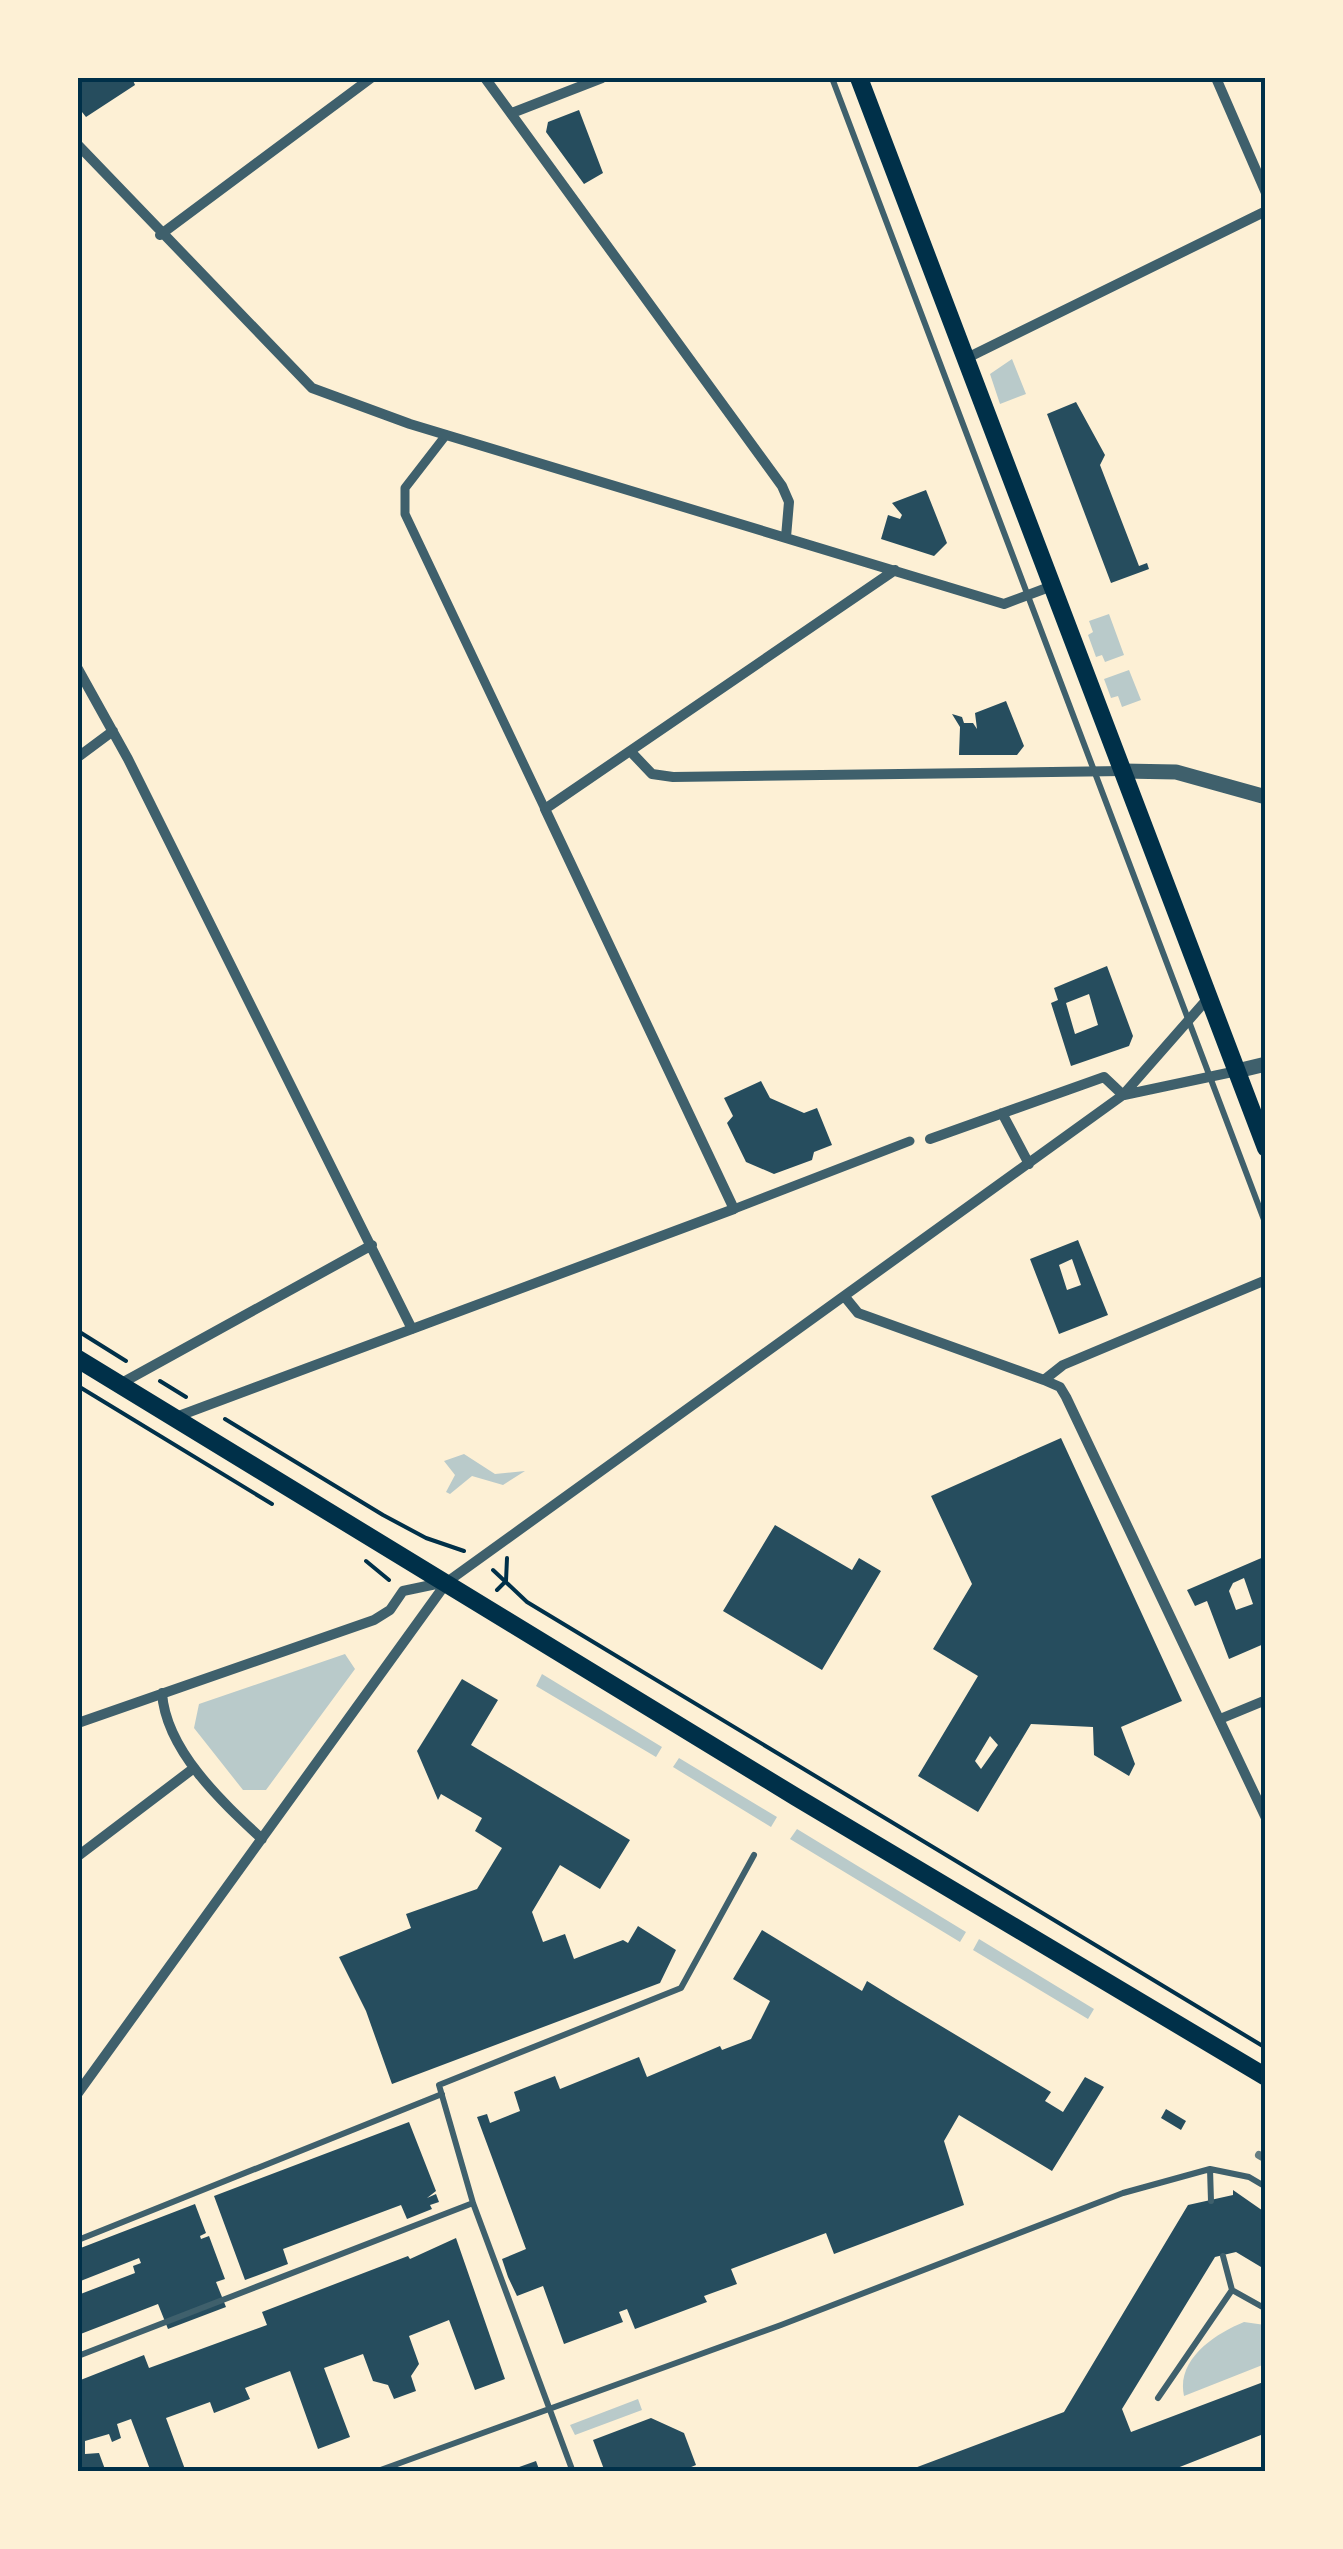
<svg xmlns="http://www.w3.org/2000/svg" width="1343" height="2549" viewBox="0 0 1343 2549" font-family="'Public Sans',sans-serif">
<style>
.green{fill:#b9caca}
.building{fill:#264d5e;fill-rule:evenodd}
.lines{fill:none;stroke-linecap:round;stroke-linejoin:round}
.path{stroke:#003049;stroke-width:4}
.service{stroke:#3f606c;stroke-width:6}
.pedestrian{stroke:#3f606c;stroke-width:9}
.minor{stroke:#3f606c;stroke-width:10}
.tertiary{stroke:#3f606c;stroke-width:15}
.secondary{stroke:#003049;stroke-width:18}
.primary{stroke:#003049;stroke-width:18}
.rail{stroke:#657d81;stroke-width:8}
.neatline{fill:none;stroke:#003049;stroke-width:4}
</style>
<rect width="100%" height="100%" fill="#fdf0d5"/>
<!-- green -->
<path class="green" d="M 1012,359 L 1026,394 L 1000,404 L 990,374 Z
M 1109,614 L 1124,655 L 1105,662 L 1102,655 L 1096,657 L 1088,635 L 1093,632 L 1089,621 Z
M 1129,670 L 1141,700 L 1122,707 L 1118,696 L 1111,698 L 1104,679 Z
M 464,1454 L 495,1474 L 525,1471 L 503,1485 L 472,1476 L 450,1494 L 446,1492 L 455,1475 L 444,1461 Z
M 345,1654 L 355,1669 L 266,1790 L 243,1790 L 194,1728 L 199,1704 Z
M 542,1674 L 662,1747 L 656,1757 L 536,1686 Z
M 679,1758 L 777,1817 L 771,1827 L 673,1767 Z
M 797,1829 L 966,1932 L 960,1942 L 790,1839 Z
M 979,1939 L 1094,2009 L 1088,2019 L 973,1950 Z
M 1244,2322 L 1265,2325 L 1265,2364 L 1184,2396 C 1176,2359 1215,2334 1244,2322 Z
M 638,2399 L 642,2410 L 575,2435 L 570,2425 Z"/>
<!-- building -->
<path class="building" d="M 78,78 L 132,78 L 135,85 L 86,117 L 78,107 Z
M 579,110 L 603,173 L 584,184 L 546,132 L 548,122 Z
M 1076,402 L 1105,455 L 1100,465 L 1139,566 L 1147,563 L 1149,569 L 1111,583 L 1047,414 Z
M 926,490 L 947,543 L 934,556 L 881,539 L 888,515 L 900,519 L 902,515 L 892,503 Z
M 1006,701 L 1024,746 L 1017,755 L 959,755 L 960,727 L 952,714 L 962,717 L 964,723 L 973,723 L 977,729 L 975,713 Z
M 1107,966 L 1133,1036 L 1129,1046 L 1071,1066 L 1051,1003 L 1058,1000 L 1054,988 ZM 1089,994 L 1098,1025 L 1075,1034 L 1066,1003 Z
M 761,1081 L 770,1098 L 804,1113 L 817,1108 L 832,1145 L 814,1152 L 812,1160 L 774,1174 L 746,1162 L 727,1123 L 733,1116 L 724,1098 Z
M 1078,1240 L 1108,1315 L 1059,1334 L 1030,1259 ZM 1072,1259 L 1081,1285 L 1067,1290 L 1059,1265 Z
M 1061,1438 L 1182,1701 L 1121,1727 L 1135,1764 L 1129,1776 L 1094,1755 L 1093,1727 L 1031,1724 L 978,1812 L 918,1776 L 978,1676 L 933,1649 L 972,1584 L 931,1496 ZM 990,1736 L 998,1745 L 981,1769 L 975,1761 Z
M 775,1525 L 852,1570 L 859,1558 L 881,1571 L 822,1670 L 723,1611 Z
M 1266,1556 L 1266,1643 L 1229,1659 L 1207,1601 L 1195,1606 L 1187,1590 ZM 1244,1578 L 1253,1604 L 1236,1610 L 1229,1591 L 1233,1583 Z
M 462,1679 L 498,1700 L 471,1745 L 630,1840 L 600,1889 L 560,1865 L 532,1912 L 543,1942 L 565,1934 L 574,1959 L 623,1940 L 628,1943 L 638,1926 L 676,1950 L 660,1983 L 392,2084 L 366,2011 L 339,1957 L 411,1928 L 406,1914 L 477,1889 L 502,1848 L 475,1831 L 482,1818 L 441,1794 L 438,1800 L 417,1751 Z
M 762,1930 L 862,1991 L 867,1981 L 896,1999 L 1051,2092 L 1045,2101 L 1063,2112 L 1085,2077 L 1104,2087 L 1052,2171 L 959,2115 L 944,2141 L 964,2205 L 834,2254 L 826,2233 L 731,2269 L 737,2284 L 704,2296 L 707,2302 L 635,2329 L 627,2309 L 619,2312 L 623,2322 L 564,2344 L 543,2286 L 517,2296 L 508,2277 L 502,2259 L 526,2249 L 477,2117 L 487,2114 L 490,2123 L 520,2111 L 514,2092 L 555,2076 L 560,2089 L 639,2057 L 647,2077 L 720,2046 L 722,2050 L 751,2039 L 770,2001 L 733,1979 Z
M 1166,2109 L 1186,2121 L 1181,2130 L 1161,2118 Z
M 409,2122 L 436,2191 L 427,2198 L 436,2194 L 439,2202 L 430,2205 L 432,2209 L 407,2219 L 401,2205 L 283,2249 L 288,2264 L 245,2280 L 214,2196 Z
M 1233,2190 L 1266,2213 L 1266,2270 L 1236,2252 L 1215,2257 L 1122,2409 L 1131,2432 L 1266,2381 L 1266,2433 L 1167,2472 L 904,2472 L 1064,2412 L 1188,2205 L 1233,2195 Z
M 195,2204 L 206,2233 L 200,2236 L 201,2239 L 209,2236 L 225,2279 L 216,2282 L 226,2307 L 168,2329 L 158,2304 L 78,2335 L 78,2295 L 135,2273 L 133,2266 L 141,2263 L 139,2258 L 78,2282 L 78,2249 Z
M 456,2238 L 505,2379 L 475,2390 L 449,2320 L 409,2336 L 419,2364 L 411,2376 L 416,2391 L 394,2399 L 388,2385 L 373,2381 L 363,2354 L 324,2368 L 350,2437 L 318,2449 L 290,2371 L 245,2388 L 250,2399 L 214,2413 L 210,2402 L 166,2418 L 186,2472 L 151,2472 L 131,2419 L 117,2424 L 121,2438 L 112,2442 L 109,2434 L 85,2441 L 85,2454 L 99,2453 L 106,2472 L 78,2472 L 78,2381 L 144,2355 L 149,2368 L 267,2325 L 262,2312 L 408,2256 L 410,2259 Z
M 651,2418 L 684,2433 L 696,2465 L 679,2472 L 605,2472 L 593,2440 Z
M 536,2461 L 540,2472 L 508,2472 L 508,2471 Z"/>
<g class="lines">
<!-- path -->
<path class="path" d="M 78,1331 L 126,1361
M 160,1381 L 186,1397
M 78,1386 L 272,1504
M 225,1419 L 383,1515 L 426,1538 L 464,1551
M 366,1561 L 389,1580
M 493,1570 L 527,1602 L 1266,2048
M 497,1590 L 506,1581 L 507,1558"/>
<!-- service -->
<path class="service" d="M 832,78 L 1266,1225
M 1210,2169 L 1211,2201
M 78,2240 L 442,2094
M 1223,2256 L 1232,2290 L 1266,2309
M 78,2356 L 473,2203
M 1158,2398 L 1232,2290
M 375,2472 L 781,2325 L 1123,2193 L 1210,2169 L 1249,2177 L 1266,2187
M 573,2472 L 473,2203 L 439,2085 L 681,1988 L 754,1855"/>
<!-- pedestrian -->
<path class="pedestrian" d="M 446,435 L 405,488 L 405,514 L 545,809
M 734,1209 L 910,1141"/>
<!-- minor -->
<path class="minor" d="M 485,78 L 782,486 L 789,502 L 786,537
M 1216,78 L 1266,193
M 512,113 L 602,78
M 78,145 L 312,388 L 410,424 L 1004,604 L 1052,586
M 160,235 L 371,78
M 965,359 L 1266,211
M 78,669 L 128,759 L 412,1329
M 632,753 L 652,774 L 673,777 L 1123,771
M 78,757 L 113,731
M 1124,1095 L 1237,1071
M 1002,1113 L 1029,1164
M 930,1139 L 1104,1077 L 1123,1095
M 845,1297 L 858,1313 L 1044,1380 L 1063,1365 L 1266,1280
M 1044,1380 L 1060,1387 L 1066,1397 L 1266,1818
M 120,1384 L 372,1245
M 176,1417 L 734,1209 L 545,809 L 895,570
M 162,1693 C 166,1750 221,1801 262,1839
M 1220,1719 L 1266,1700
M 78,1723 L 374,1620 L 390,1610 L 403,1591 L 441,1583
M 78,1856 L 194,1768
M 78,2093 L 447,1582 L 1123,1095 L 1209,997"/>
<!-- tertiary -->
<path class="tertiary" d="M 1123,771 L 1176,772 L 1266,797
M 1237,1071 L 1266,1064"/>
<!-- secondary -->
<path class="secondary" d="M 859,78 L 1266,1148"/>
<!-- primary -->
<path class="primary" d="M 78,1359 L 796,1797 L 1266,2077"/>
<!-- rail -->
<path class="rail" d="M 1259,2155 L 1266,2159"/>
</g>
<!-- border -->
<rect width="1343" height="2549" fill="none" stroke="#fdf0d5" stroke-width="160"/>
<rect x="80" y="80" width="1183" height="2389" class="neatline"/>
</svg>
